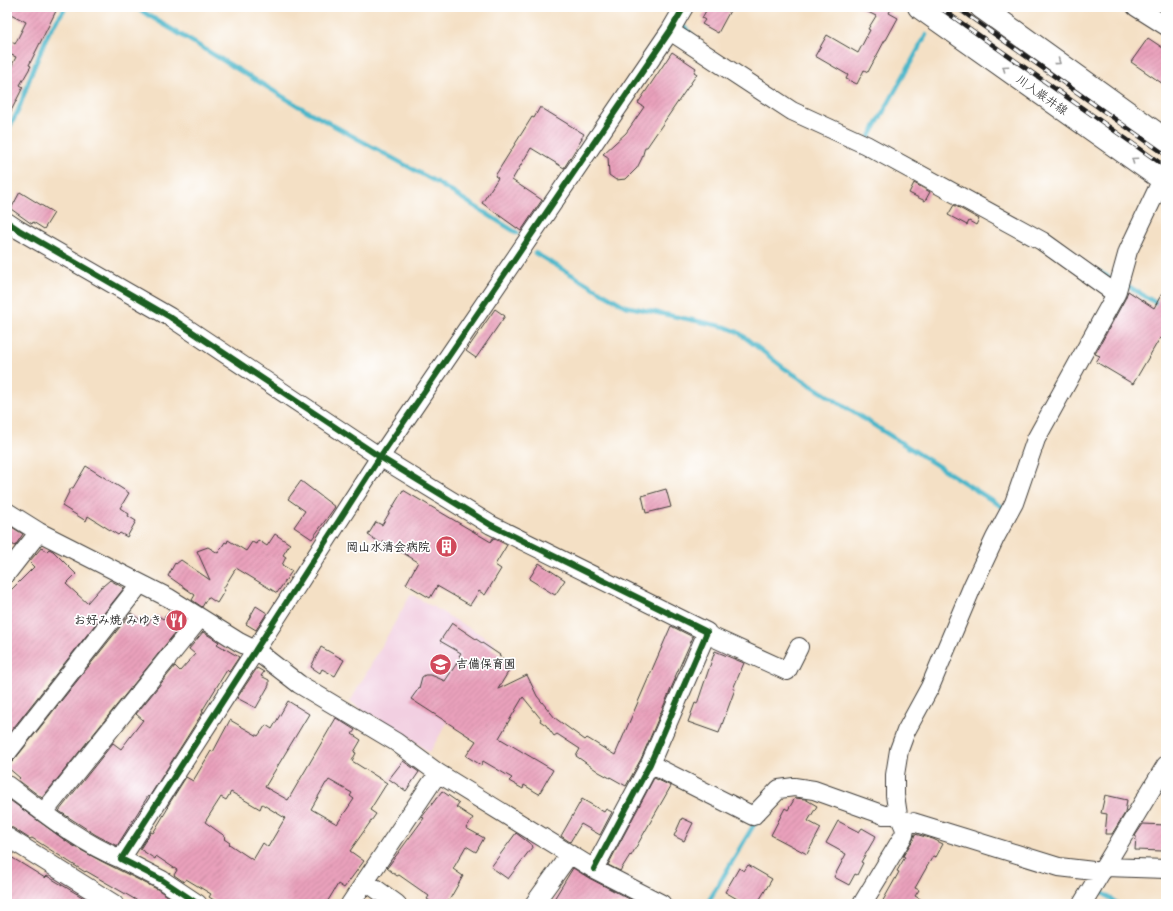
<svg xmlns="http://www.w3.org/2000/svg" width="1173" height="911" viewBox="0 0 1173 911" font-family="'Comic Neue','Klee One',sans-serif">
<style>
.built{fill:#f2cfe1}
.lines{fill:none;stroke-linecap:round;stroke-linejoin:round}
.stream{stroke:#4cb6c9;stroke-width:4.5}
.building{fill:url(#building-hatch);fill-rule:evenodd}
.minor-casing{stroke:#3c3935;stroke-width:20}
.major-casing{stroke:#3c3935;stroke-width:24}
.minor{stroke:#fff;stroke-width:18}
.major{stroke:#fff;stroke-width:22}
.rail-casing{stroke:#1c1c1c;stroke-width:4.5}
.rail{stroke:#fff;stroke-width:3;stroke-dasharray:9;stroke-linecap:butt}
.cycleway-casing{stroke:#fff;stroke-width:8}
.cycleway{stroke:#1b5e20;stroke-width:6}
.oneway{stroke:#999}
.labels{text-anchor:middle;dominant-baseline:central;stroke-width:3.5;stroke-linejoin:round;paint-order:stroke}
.street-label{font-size:12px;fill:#1c1c1c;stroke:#fff}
.poi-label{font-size:12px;font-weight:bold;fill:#1c1c1c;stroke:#fff;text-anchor:end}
</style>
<defs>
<pattern id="building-hatch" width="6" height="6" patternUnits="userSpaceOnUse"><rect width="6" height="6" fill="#e9a0bb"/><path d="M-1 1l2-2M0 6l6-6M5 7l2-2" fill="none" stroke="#c789a0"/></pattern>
</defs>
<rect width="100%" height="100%" fill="#fff"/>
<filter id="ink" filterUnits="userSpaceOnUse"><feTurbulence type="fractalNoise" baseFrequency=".025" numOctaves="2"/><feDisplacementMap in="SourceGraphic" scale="8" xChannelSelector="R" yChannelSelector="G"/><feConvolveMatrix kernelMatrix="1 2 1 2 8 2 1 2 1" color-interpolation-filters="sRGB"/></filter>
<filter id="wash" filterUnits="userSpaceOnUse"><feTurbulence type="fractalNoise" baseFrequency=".012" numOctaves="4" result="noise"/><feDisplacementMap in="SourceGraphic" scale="16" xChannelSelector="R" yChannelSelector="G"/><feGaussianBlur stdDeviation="0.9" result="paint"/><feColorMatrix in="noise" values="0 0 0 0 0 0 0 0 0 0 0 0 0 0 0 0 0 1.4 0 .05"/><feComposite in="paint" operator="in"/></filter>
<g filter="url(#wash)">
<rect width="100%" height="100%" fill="#f4e0c5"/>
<!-- built -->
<path class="built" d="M 411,594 L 495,643 L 429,753 L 412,739 L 350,702 Z"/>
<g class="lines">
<!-- stream -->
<path class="stream" d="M 135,7 L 300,107 L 436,182 L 517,233
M 664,7 L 667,8 L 673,16
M 680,23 L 693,36
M 7,132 L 18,111 L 32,72 L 49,32 L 66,7
M 869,138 L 926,35
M 535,253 L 625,306 L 726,327 L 738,332 L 784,368 L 1004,508
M 1098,271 L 1116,281
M 1123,283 L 1166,309
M 1096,888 L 1118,904
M 707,904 L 756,821"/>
</g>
<g id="blocks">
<!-- building -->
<path class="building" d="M 7,7 L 58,7 L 29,65 L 31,66 L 20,85 L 23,87 L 7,119 L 7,75 L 16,57 L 7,53 L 7,39 L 15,44 L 26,22 L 7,12 Z
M 708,7 L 732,7 L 718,33 L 702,24 L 705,20 L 702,18 Z
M 858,7 L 892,7 L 889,13 L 898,18 L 886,40 L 885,40 L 868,72 L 864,70 L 857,84 L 846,79 L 848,75 L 815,56 L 827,35 L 858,53 L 859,51 L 870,30 L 868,29 L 876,16 Z
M 1148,38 L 1166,50 L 1166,86 L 1131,62 Z
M 672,52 L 696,68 L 694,72 L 697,74 L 647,147 L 645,147 L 642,158 L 637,168 L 626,179 L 616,180 L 609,175 L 608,157 L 603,154 L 626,133 L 644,107 L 638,103 Z
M 540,107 L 584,134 L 581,139 L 582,139 L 564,168 L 531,148 L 512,180 L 542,200 L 521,231 L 482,203 L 498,178 L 495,176 L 532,117 L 534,118 Z
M 914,183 L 930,192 L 925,201 L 909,193 Z
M 20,192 L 54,213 L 44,229 L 33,222 L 32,224 L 11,209 Z
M 954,205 L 979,219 L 976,225 L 969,221 L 967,225 L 948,215 Z
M 1166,286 L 1166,342 L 1160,338 L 1133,384 L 1096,362 L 1100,356 L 1095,354 L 1125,299 L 1128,291 L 1154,308 Z
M 495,309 L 505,316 L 476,358 L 466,351 Z
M 86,466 L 129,493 L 120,508 L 129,514 L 128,516 L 136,521 L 127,537 L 120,533 L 118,535 L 88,516 L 86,521 L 62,506 L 71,488 L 73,488 Z
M 301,481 L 335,507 L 312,539 L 294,527 L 305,511 L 288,499 Z
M 666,489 L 671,507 L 646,513 L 642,496 Z
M 403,490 L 491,542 L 493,538 L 507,545 L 495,565 L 501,569 L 485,595 L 479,591 L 470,605 L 437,586 L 430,598 L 406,584 L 418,562 L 384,541 L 382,544 L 368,535 L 376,522 L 382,525 Z
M 7,524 L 23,534 L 15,546 L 7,541 Z
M 275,534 L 290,544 L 283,555 L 286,557 L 282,565 L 292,571 L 277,593 L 236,568 L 223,589 L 225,590 L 217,603 L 208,597 L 202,607 L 192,600 L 195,595 L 168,576 L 175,563 L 176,564 L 181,560 L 210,580 L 197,551 L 208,547 L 218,553 L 225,542 L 227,543 L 228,540 L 246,551 L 252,542 L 256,544 L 258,540 L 267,546 Z
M 42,547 L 46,552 L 49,549 L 53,551 L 76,574 L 66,584 L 87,603 L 102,586 L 103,586 L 110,580 L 124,588 L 7,736 L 7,594 L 34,567 L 29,562 Z
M 539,563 L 565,580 L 555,595 L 529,579 Z
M 256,606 L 267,613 L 256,630 L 246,624 Z
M 169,612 L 183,623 L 42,798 L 18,780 L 20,778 L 7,767 L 15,759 L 131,613 L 147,625 L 152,618 L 154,619 L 157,615 L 163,619 Z
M 452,623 L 500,655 L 499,656 L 513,664 L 498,689 L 527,675 L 537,696 L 555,718 L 585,740 L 587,738 L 615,755 L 671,626 L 693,637 L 675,677 L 676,677 L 641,759 L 626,786 L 610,777 L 610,778 L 599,772 L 576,756 L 580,749 L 557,734 L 554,736 L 546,725 L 540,721 L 541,719 L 523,697 L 499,738 L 553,770 L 539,794 L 524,785 L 523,789 L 509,781 L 512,778 L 483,761 L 481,765 L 466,756 L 476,741 L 411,699 L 419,688 L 422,677 L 425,675 L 431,675 L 445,681 L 461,657 L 459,656 L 461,653 L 440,641 Z
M 203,632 L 219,642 L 217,644 L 239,657 L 229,672 L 227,670 L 202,711 L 203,712 L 149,797 L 148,796 L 117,846 L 96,835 L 59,811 L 113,743 L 121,749 L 143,720 L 136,714 L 175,666 L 180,671 L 195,654 L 189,649 Z
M 321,647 L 344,660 L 335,676 L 322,669 L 320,673 L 311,667 Z
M 715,651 L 744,663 L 733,689 L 735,689 L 719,733 L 688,722 L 695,703 L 697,704 Z
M 257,668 L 264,672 L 261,676 L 269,680 L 269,685 L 256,708 L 237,698 Z
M 288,701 L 309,714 L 265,787 L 288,800 L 336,718 L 355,730 L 352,734 L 361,740 L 354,752 L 356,753 L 352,761 L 387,783 L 370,810 L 376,814 L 350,851 L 364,861 L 344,888 L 338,884 L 326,904 L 220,904 L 209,897 L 211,894 L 186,879 L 184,882 L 174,875 L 177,870 L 156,856 L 155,859 L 140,849 L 151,832 L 153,833 L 168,808 L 167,807 L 186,777 L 193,781 L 211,751 L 213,752 L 230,720 L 258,736 L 266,725 L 272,729 ZM 329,780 L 352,793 L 350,796 L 354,799 L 337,824 L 311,809 L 326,783 L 327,783 ZM 231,792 L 260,809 L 262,804 L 285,818 L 268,847 L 263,843 L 253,860 L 229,844 L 230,843 L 224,839 L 226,837 L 205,822 L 221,797 L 226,800 Z
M 403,761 L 419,772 L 406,791 L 389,779 Z
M 654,778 L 671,786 L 631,856 L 630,855 L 620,871 L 608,865 Z
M 442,791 L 459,803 L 456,807 L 473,818 L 466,828 L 484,838 L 476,852 L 466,846 L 453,869 L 463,876 L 447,904 L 434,904 L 427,899 L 429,896 L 399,875 L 397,876 L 387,868 L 424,818 L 422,817 Z
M 1105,795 L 1127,800 L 1125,813 L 1112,834 L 1105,834 L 1107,814 L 1101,813 Z
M 7,798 L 70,844 L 101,861 L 157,889 L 172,899 L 168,904 L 143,904 L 86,871 L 85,872 L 32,838 L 30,839 L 13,828 L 7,827 Z
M 795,798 L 805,799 L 817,806 L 808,821 L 821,828 L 807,854 L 771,835 L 785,808 L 788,810 Z
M 582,799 L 604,812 L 606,809 L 612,812 L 600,835 L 581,824 L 570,842 L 561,836 Z
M 682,818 L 693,823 L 684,841 L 674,836 Z
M 838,821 L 859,832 L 862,828 L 876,836 L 861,862 L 863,863 L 857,875 L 855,874 L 849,885 L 834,877 L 846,854 L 826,843 Z
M 1143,824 L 1165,825 L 1163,851 L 1135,850 L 1136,836 L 1135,836 Z
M 516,833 L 533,846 L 508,879 L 491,867 Z
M 915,834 L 933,839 L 943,844 L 936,857 L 933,856 L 915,888 L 919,890 L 915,896 L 929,904 L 881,904 L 899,872 L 897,871 L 905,857 L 903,856 L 913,840 Z
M 7,849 L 13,853 L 11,857 L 45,878 L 47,876 L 94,904 L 7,904 Z
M 748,865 L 772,879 L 757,904 L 746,904 L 725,892 L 739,868 L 744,871 Z
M 573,868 L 589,878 L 639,904 L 551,904 Z"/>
</g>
</g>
<g filter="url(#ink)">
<use href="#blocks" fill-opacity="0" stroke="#3c3935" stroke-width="1"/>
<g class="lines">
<defs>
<path id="minor" d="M 1136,7 L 1166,26
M 670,31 L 792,111 L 866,145 L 1042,241 L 1116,294
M 7,222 L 19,230 L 170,317 L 380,457 L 491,525 L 707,632 L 650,764 L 594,869
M 7,512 L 39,532 L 169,598 L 239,642 L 255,650 L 299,684 L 396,742 L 438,773 L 594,869 L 662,904
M 7,573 L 39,532
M 706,634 L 787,671 L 799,647
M 7,753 L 140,584
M 650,764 L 753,816 L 779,789 L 794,787 L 814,790 L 884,815 L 898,815 L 901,820 L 913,822 L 1059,867 L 1102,872
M 7,785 C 43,812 79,842 121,859
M 44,812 L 200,618
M 898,815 L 895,795 L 895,775 L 899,750 L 906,731 L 930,687 L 973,585 L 995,538 L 1014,503 L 1036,439 L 1116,294 L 1128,251 L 1166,171
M 7,837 L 114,904
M 1105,867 L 1166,869
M 365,881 L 397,904
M 198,904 L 162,880 L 121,859 L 380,457 L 670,31 L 684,7
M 350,904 L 438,773
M 534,904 L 570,854
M 862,904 L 904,835 L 905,829 L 901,820
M 1082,904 L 1166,765"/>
<path id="major" d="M 919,7 L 1166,182
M 981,7 L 1166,140"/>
</defs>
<!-- minor casing -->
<use href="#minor" class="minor-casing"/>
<!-- major casing -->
<use href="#major" class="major-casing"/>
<!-- minor -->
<use href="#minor" class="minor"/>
<!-- major -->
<use href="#major" class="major"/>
<defs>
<path id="rail" d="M 939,7 L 1166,167
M 956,7 L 1166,155"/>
</defs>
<!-- rail casing -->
<use href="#rail" class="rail-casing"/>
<!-- rail -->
<use href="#rail" class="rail"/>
<defs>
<path id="cycleway" d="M 7,222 L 19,230 L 170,317 L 380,457 L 491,525 L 707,632 L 650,764 L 594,869
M 198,904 L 162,880 L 121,859 L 380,457 L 670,31 L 684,7"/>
</defs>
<!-- cycleway casing -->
<use href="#cycleway" class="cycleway-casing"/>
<!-- cycleway -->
<use href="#cycleway" class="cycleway"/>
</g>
<!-- one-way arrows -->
<defs><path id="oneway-chevron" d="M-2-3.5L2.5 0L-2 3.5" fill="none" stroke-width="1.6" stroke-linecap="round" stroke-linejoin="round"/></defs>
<g class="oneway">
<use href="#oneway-chevron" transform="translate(1058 62) rotate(36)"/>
<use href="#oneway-chevron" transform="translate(1005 68) rotate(-145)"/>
<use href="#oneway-chevron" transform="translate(1134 160) rotate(-145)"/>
</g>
</g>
<!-- icons -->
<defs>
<symbol id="building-disc" viewBox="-11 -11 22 22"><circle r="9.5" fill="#d1495b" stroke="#fff"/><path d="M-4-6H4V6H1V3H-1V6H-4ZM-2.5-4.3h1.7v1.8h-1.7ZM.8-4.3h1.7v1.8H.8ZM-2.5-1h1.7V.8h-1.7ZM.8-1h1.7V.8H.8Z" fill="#fff"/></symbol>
<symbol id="restaurant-disc" viewBox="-11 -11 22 22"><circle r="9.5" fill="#d1495b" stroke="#fff"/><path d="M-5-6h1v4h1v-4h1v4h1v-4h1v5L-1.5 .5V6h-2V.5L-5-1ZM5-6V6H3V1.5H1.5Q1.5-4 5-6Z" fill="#fff"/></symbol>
<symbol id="school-disc" viewBox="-11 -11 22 22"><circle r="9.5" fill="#d1495b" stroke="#fff"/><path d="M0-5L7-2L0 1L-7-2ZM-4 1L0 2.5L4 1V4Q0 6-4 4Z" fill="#fff"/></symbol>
</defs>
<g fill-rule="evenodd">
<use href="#building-disc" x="434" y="534" width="25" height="25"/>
<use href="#restaurant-disc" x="164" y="608" width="25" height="25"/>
<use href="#school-disc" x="428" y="652" width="25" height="25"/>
</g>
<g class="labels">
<!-- street labels -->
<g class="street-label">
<text transform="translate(1042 95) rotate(35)">川入巌井線</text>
</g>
<!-- poi labels -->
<g class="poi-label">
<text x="430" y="547">岡山水清会病院</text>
<text x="162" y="620">お好み焼 みゆき</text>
<text x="456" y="664" text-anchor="start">吉備保育園</text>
</g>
</g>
<!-- margin -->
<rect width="1173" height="911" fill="none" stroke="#fff" stroke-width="24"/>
</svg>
